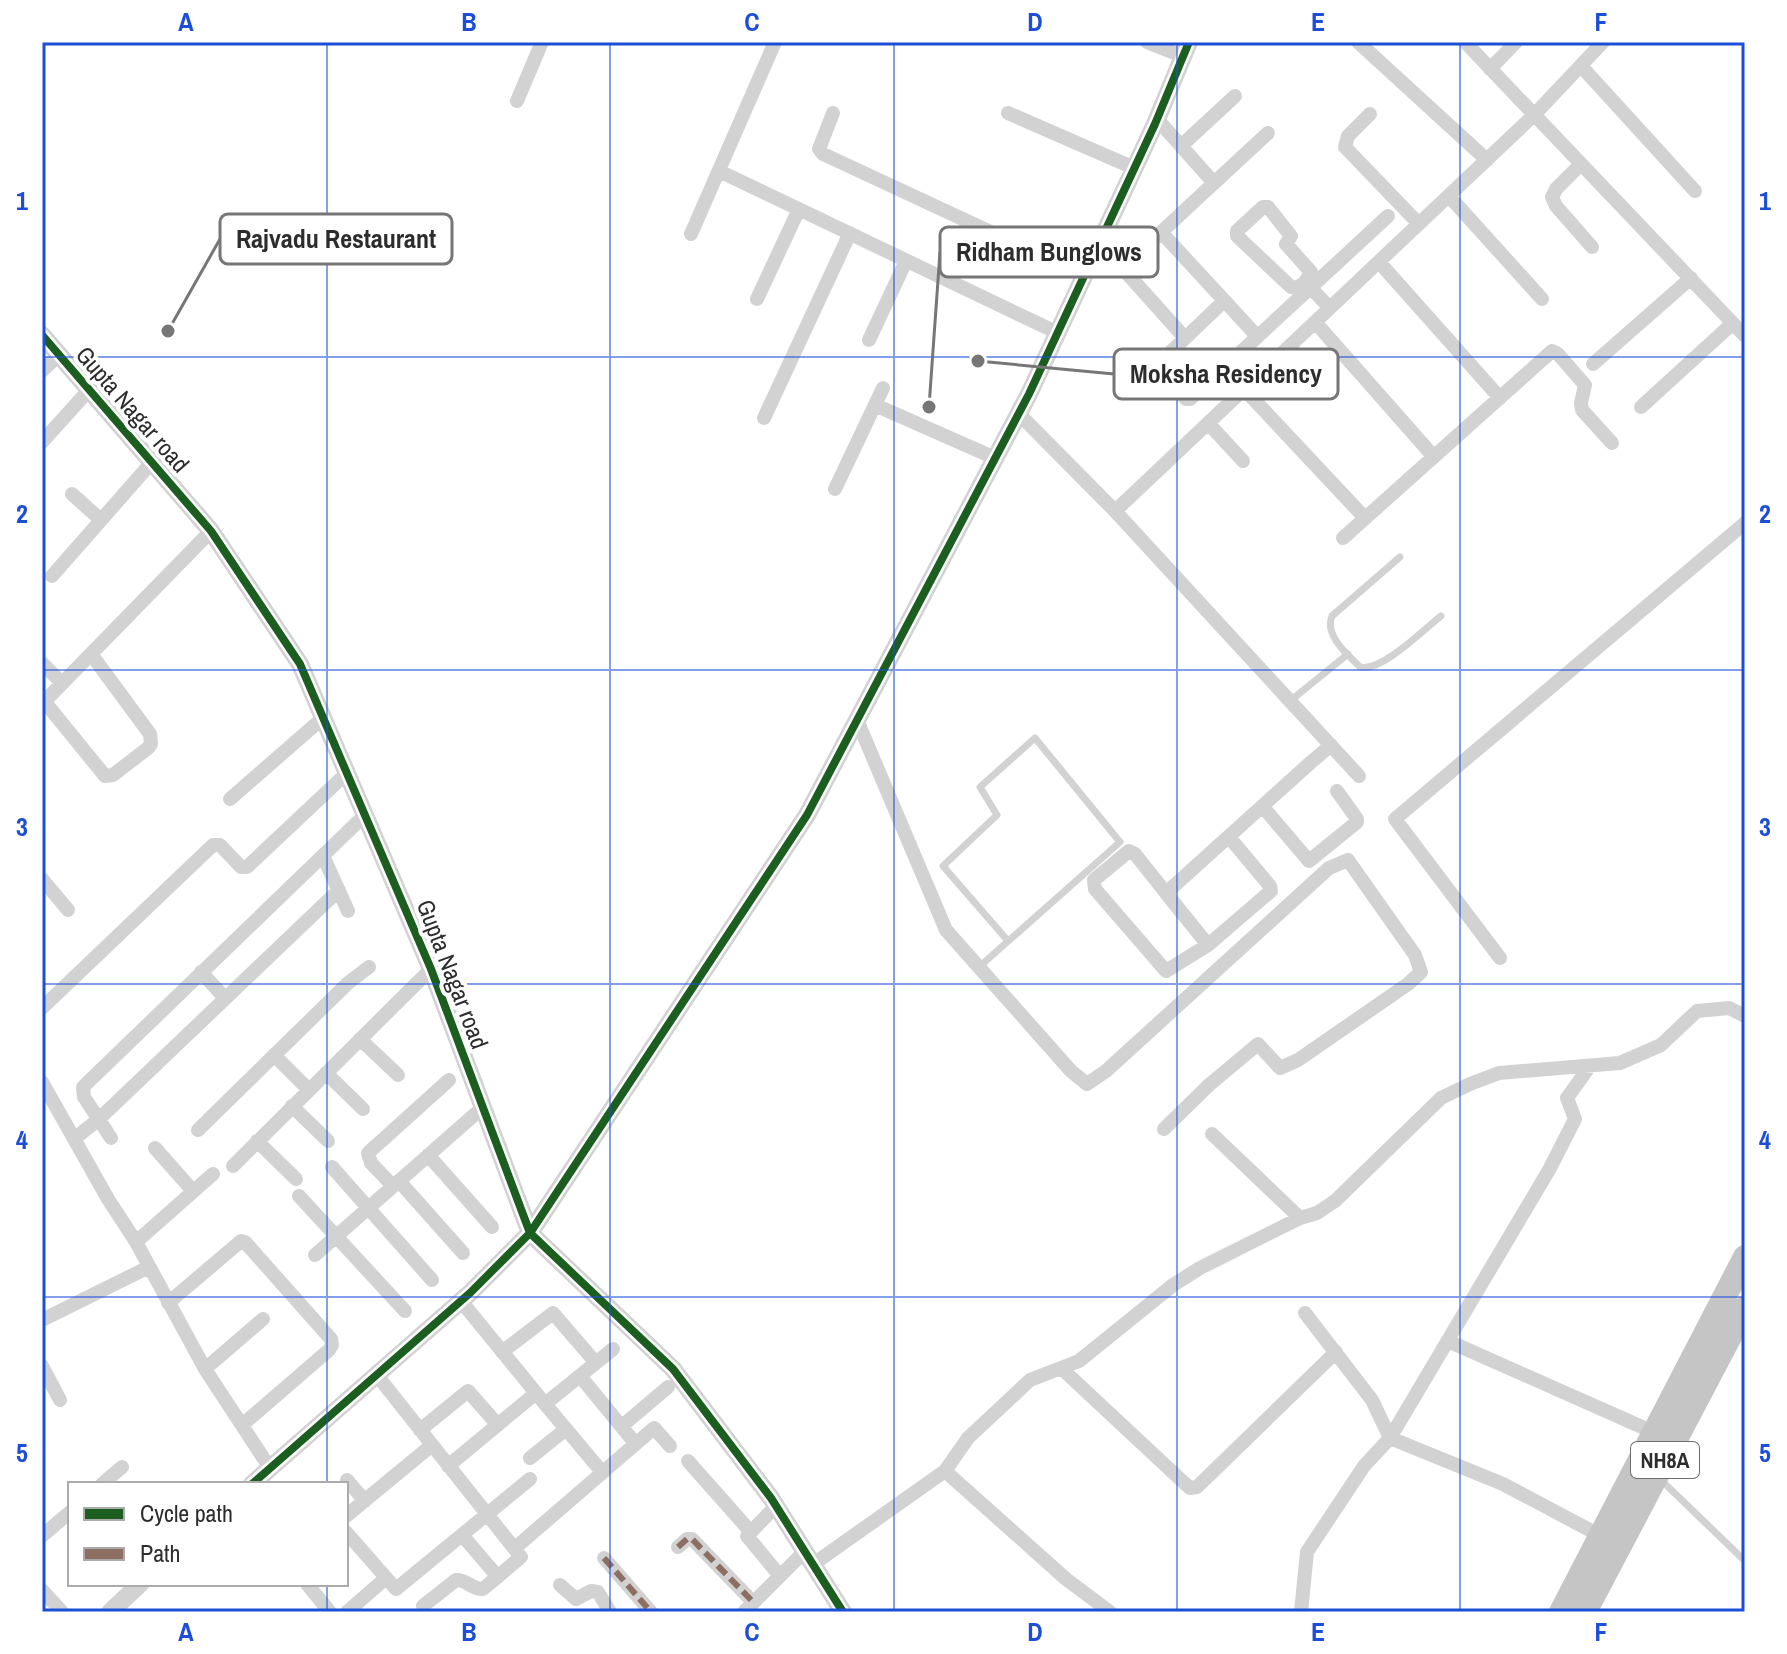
<svg xmlns="http://www.w3.org/2000/svg" width="1787" height="1654" viewBox="0 0 1787 1654" font-family="'Archivo Narrow',sans-serif">
<style>
.lines{fill:none;stroke-linecap:round;stroke-linejoin:round}
.service{stroke:#d2d2d2;stroke-width:7}
.minor{stroke:#d2d2d2;stroke-width:14}
.tertiary{stroke:#d2d2d2;stroke-width:18}
.primary{stroke:#c5c5c5;stroke-width:24}
.quiet{stroke:#8d6e63;stroke-width:6;stroke-dasharray:12 6;stroke-linecap:butt}
.cycleway-casing{stroke:#fff;stroke-width:13}
.cycleway{stroke:#1b5e20;stroke-width:8}
.grid{fill:none;stroke:#1d4ed8;stroke-width:2;stroke-opacity:0.55}
.labels{text-anchor:middle;dominant-baseline:central;stroke-width:8;stroke-linejoin:round;paint-order:stroke}
.shield{fill:#fff;stroke:#6c6c6c;stroke-width:2}
.shield-label{font-size:22px;font-weight:bold;fill:#2d2d2d}
.street-label{font-size:24px;fill:#2d2d2d;stroke:#fff}
.leader{fill:none;stroke:#767676;stroke-width:3}
.callout-dot{fill:#767676;stroke:#fff;stroke-width:3}
.callout{fill:#fff;stroke:#767676;stroke-width:3}
.callout-label{font-size:26px;text-anchor:middle;font-weight:bold;fill:#2d2d2d}
.neatline{fill:none;stroke:#1d4ed8;stroke-width:3}
.grid-label{font-size:26px;text-anchor:middle;font-weight:bold;fill:#1d4ed8}
</style>
<rect width="100%" height="100%" fill="#fff"/>
<g class="lines">
<!-- service -->
<path class="service" d="M 1400,557 L 1332,616 C 1324,635 1347,654 1360,667 C 1382,672 1423,630 1441,616
M 1290,701 L 1348,654
M 979,967 L 1120,842 L 1035,738 L 980,787 L 997,815 L 943,866 L 1008,941
M 1661,1480 L 1745,1561"/>
<!-- minor -->
<path class="minor" d="M 1147,42 L 1182,56
M 1358,42 L 1487,160
M 1465,42 L 1745,336
M 1581,66 L 1695,191
M 1490,69 L 1516,42
M 517,101 L 542,42
M 833,113 L 819,149 L 823,154 L 1085,276
M 1008,113 L 1134,168
M 1370,114 L 1348,136 L 1345,147 L 1419,224
M 1157,119 L 1214,183 L 1127,264 L 1124,270 L 1185,338
M 1181,146 L 1235,96
M 1581,164 L 1556,189 L 1552,197 L 1556,206 L 1592,247
M 719,171 L 1058,333
M 1214,183 L 1268,133
M 1449,196 L 1542,299
M 1161,232 L 1257,336
M 691,234 L 775,42
M 1100,242 L 1124,267
M 1379,262 L 1500,398
M 1305,282 L 1311,272 L 1286,244 L 1291,236 L 1268,207 L 1263,207 L 1237,231 L 1237,236 L 1291,287 L 1297,288 L 1305,282 L 1330,308
M 757,299 L 799,209
M 1224,301 L 1156,366 L 1186,399 L 1190,399 L 1388,216
M 1315,322 L 1434,457
M 869,340 L 906,261
M 1593,364 L 1691,278
M 42,371 L 59,355
M 1244,389 L 1365,518
M 875,405 L 995,458
M 1641,407 L 1733,323
M 1018,413 L 1115,511 L 1534,115 L 1603,42
M 764,418 L 850,233
M 1208,423 L 1243,461
M 42,442 L 89,390
M 835,489 L 883,388
M 72,494 L 101,520
M 1115,511 L 1359,776
M 1343,538 L 1552,351 L 1558,354 L 1585,385 L 1581,403 L 1582,410 L 1612,443
M 52,576 L 152,462
M 42,663 L 62,683
M 44,701 L 105,776 L 113,775 L 148,748 L 151,744 L 150,734 L 91,654
M 42,704 L 211,531
M 857,720 L 946,930 L 1071,1071 L 1087,1084 L 1106,1071 L 1329,868 L 1348,860 L 1415,955 L 1421,972 L 1408,984 L 1298,1060 L 1280,1068 L 1258,1044 L 1209,1085 L 1164,1129
M 230,799 L 324,717
M 1263,807 L 1309,861 L 1357,822 L 1357,819 L 1337,791
M 1229,837 L 1270,886 L 1271,891 L 1208,945 L 1166,971 L 1095,889 L 1094,880 L 1129,851 L 1135,854 L 1166,893 L 1310,763 L 1331,745
M 323,856 L 348,911
M 42,879 L 68,910
M 1166,893 L 1208,945
M 1500,958 L 1395,819 L 1745,523
M 201,972 L 225,998
M 42,1008 L 213,845 L 220,845 L 241,867 L 247,867 L 348,772
M 360,1039 L 398,1075
M 274,1055 L 309,1090
M 326,1073 L 363,1109
M 42,1082 L 108,1199 L 136,1242 L 205,1369 L 270,1468
M 292,1106 L 328,1141
M 198,1130 L 348,983 L 369,967
M 1212,1134 L 1300,1218
M 111,1138 L 84,1097 L 83,1087 L 366,814
M 74,1139 L 99,1119 L 339,890
M 257,1141 L 296,1179
M 155,1148 L 193,1191
M 428,1155 L 492,1227
M 233,1166 L 431,969
M 332,1167 L 432,1280
M 399,1181 L 463,1253
M 393,1186 L 371,1163 L 368,1153 L 449,1080
M 299,1196 L 405,1311
M 136,1242 L 213,1174
M 315,1255 L 482,1108
M 461,1301 L 545,1404 L 613,1349
M 168,1303 L 241,1241 L 245,1242 L 331,1339 L 332,1345 L 329,1350 L 242,1425
M 1305,1313 L 1372,1400 L 1390,1438 L 1503,1484 L 1601,1536
M 42,1320 L 149,1267
M 1448,1341 L 1660,1435
M 502,1352 L 553,1313 L 596,1363
M 42,1366 L 60,1400
M 1061,1368 L 1180,1479 L 1190,1488 L 1197,1487 L 1336,1352
M 205,1369 L 263,1319
M 376,1374 L 521,1557 L 483,1589 C 472,1590 467,1579 456,1580 L 423,1606
M 580,1376 L 635,1443
M 622,1426 L 668,1387
M 566,1429 L 602,1472
M 420,1430 L 468,1391 L 498,1425
M 530,1458 L 566,1429 L 545,1404
M 688,1461 L 750,1531
M 448,1466 L 536,1393
M 945,1471 L 968,1438 L 1030,1380 L 1079,1361 L 1173,1285 L 1200,1268 L 1300,1218 L 1317,1213 L 1335,1201 L 1441,1098 L 1470,1084 L 1499,1073 L 1620,1063 L 1661,1045 L 1697,1011 L 1729,1008 L 1745,1016
M 347,1480 L 365,1501
M 102,1484 L 122,1467
M 776,1506 L 747,1536 L 780,1576
M 346,1516 L 432,1445
M 346,1532 L 396,1589 L 530,1479
M 462,1535 L 498,1577
M 42,1536 L 70,1512
M 678,1547 L 687,1539 L 692,1539 L 753,1602
M 515,1548 L 654,1428 L 670,1446
M 604,1558 L 651,1612
M 812,1565 L 945,1471 L 1066,1579 L 1110,1612
M 307,1584 L 330,1612
M 560,1585 L 576,1599 L 591,1591 L 598,1592 L 610,1612
M 42,1590 L 62,1612
M 347,1612 L 386,1578
M 744,1612 L 804,1552
M 1301,1612 L 1307,1552 L 1364,1466 L 1390,1438 L 1549,1170 L 1575,1119 L 1567,1098 L 1590,1066"/>
<!-- tertiary -->
<path class="tertiary" d="M 42,335 L 211,531 L 300,664 L 431,969 L 530,1233 L 673,1369 L 771,1498 L 843,1612
M 252,1484 L 470,1293 L 530,1233 L 807,815 L 1029,394 L 1155,124 L 1189,42
M 110,1612 L 140,1584"/>
<!-- primary -->
<path class="primary" d="M 1561,1612 L 1745,1257
M 1585,1612 L 1745,1308"/>
<!-- quiet -->
<path class="quiet" d="M 678,1547 L 687,1539 L 692,1539 L 753,1602
M 604,1558 L 651,1612"/>
<defs>
<path id="cycleway" d="M 42,335 L 211,531 L 300,664 L 431,969 L 530,1233 L 673,1369 L 771,1498 L 843,1612
M 252,1484 L 470,1293 L 530,1233 L 807,815 L 1029,394 L 1155,124 L 1189,42"/>
</defs>
<!-- cycleway casing -->
<use href="#cycleway" class="cycleway-casing"/>
<!-- cycleway -->
<use href="#cycleway" class="cycleway"/>
</g>
<!-- grid -->
<path class="grid" d="M 327,42 L 327,1484M 610,42 L 610,1612M 894,42 L 894,1612M 1177,42 L 1177,1612M 1460,42 L 1460,1612M 42,357 L 1745,357M 42,670 L 1745,670M 42,984 L 1745,984M 42,1297 L 1745,1297M 327,1584 L 327,1612"/>
<g class="labels">
<!-- shield labels -->
<rect class="shield" x="1631" y="1442" width="68" height="36" rx="6"/>
<g class="shield-label">
<text x="1665" y="1460">NH8A</text>
</g>
<!-- street labels -->
<g class="street-label">
<text transform="translate(133 409) rotate(49)">Gupta Nagar road</text>
<text transform="translate(453 974) rotate(69)">Gupta Nagar road</text>
</g>
</g>
<!-- callouts -->
<path class="leader" d="M168 331L220 239M929 407L940 252M978 361L1114 374"/>
<g class="callout-dot">
<circle cx="168" cy="331" r="8"/>
<circle cx="929" cy="407" r="8"/>
<circle cx="978" cy="361" r="8"/>
</g>
<g class="callout">
<rect x="220" y="214" width="232" height="50" rx="8"/>
<rect x="940" y="227" width="218" height="50" rx="8"/>
<rect x="1114" y="349" width="224" height="50" rx="8"/>
</g>
<g class="callout-label">
<text x="336" y="248">Rajvadu Restaurant</text>
<text x="1049" y="261">Ridham Bunglows</text>
<text x="1226" y="383">Moksha Residency</text>
</g>
<!-- border -->
<rect width="1787" height="1654" fill="none" stroke="#ffffff" stroke-width="88"/>
<!-- legend -->
<rect x="68" y="1482" width="280" height="104" fill="#ffffff" stroke="#ababab" stroke-width="2"/>
<rect x="84" y="1508" width="40" height="12" fill="#1b5e20" stroke="#ababab" stroke-width="2"/>
<text x="140" y="1522" font-size="24" fill="#2d2d2d">Cycle path</text>
<rect x="84" y="1548" width="40" height="12" fill="#8d6e63" stroke="#ababab" stroke-width="2"/>
<text x="140" y="1562" font-size="24" fill="#2d2d2d">Path</text>
<rect x="44" y="44" width="1699" height="1566" class="neatline"/>
<g class="grid-label">
<text x="186" y="31">A</text>
<text x="469" y="31">B</text>
<text x="752" y="31">C</text>
<text x="1035" y="31">D</text>
<text x="1318" y="31">E</text>
<text x="1601" y="31">F</text>
<text x="22" y="210">1</text>
<text x="1765" y="210">1</text>
<text x="22" y="523">2</text>
<text x="1765" y="523">2</text>
<text x="22" y="836">3</text>
<text x="1765" y="836">3</text>
<text x="22" y="1149">4</text>
<text x="1765" y="1149">4</text>
<text x="22" y="1462">5</text>
<text x="1765" y="1462">5</text>
<text x="186" y="1641">A</text>
<text x="469" y="1641">B</text>
<text x="752" y="1641">C</text>
<text x="1035" y="1641">D</text>
<text x="1318" y="1641">E</text>
<text x="1601" y="1641">F</text>
</g>
</svg>
